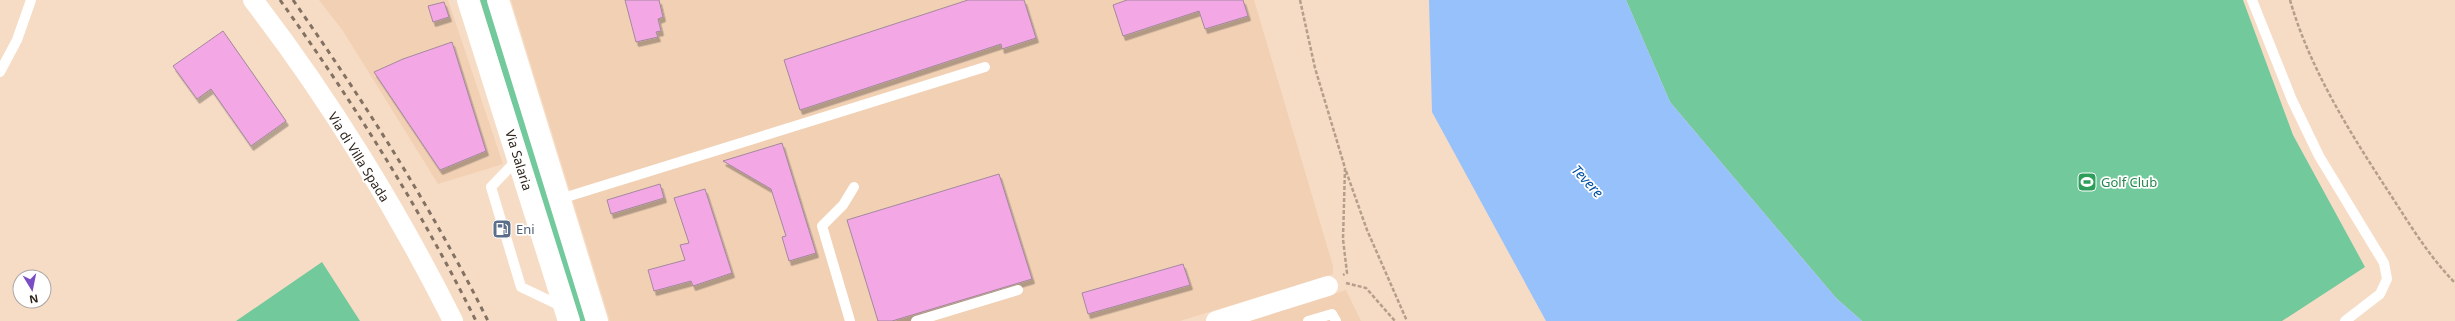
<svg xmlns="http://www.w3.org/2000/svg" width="2455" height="321" viewBox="0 0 2455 321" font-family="'Noto Sans',sans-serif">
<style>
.built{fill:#f1d0b4}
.green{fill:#72c99b}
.water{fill:#96c1fb}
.building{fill:#f3a8e5;stroke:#a3889d;filter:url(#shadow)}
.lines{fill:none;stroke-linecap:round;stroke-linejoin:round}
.path{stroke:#b49f8d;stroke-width:2.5;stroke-dasharray:4 2;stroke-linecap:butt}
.lane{stroke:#fff;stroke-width:10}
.street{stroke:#fff;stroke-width:20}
.primary{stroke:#fff;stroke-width:22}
.rail{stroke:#837263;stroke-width:3;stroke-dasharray:5 5;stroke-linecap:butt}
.labels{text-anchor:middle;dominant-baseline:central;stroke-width:3.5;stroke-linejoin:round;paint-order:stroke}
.street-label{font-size:13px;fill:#2d231b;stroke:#fff}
.leisure-label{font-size:13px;fill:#27864d;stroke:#fff;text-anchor:start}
.service-label{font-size:13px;fill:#4e5e75;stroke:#fff;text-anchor:start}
.water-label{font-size:14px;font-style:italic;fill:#0552a4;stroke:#fff}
</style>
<defs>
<filter id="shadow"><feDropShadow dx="2.5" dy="4.5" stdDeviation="0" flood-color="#0004"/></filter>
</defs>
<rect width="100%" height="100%" fill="#f7dcc5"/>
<!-- built -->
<path class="built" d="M 319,0 L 448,0 L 503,164 L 438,184 L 343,31 Z
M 511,0 L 1254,0 L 1333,266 L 1333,274 L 1180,321 L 610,321 Z
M 1346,290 L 1361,321 L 1250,321 Z"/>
<!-- green -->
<path class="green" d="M 480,0 L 491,0 L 589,321 L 578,321 Z
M 1626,0 L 2243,0 L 2293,135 L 2365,267 L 2282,321 L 1862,321 L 1836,298 L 1670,102 Z
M 322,262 L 360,321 L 236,321 Z"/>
<!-- water -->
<path class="water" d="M 1429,0 L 1626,0 L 1670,102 L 1836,298 L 1862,321 L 1546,321 L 1432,112 Z"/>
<!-- building -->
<path class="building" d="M 625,0 L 659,0 L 663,17 L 658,19 L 661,31 L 656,32 L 658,37 L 636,42 Z
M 968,0 L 1024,0 L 1036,38 L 1002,49 L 1001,44 L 800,110 L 784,60 Z
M 1127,0 L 1243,0 L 1248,16 L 1205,29 L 1199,11 L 1123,36 L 1113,5 Z
M 444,2 L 449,17 L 433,22 L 428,6 Z
M 223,31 L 286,121 L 251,146 L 211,89 L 197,99 L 173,66 Z
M 452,42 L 486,151 L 440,170 L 374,72 L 403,59 Z
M 782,143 L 816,253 L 789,261 L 782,237 L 786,236 L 771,189 L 723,161 Z
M 999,174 L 1032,279 L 892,321 L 878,321 L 847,220 Z
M 660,184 L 664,198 L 611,214 L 607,200 Z
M 705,189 L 732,273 L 693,286 L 691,281 L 654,291 L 648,270 L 685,260 L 680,245 L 689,243 L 674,198 Z
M 1183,264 L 1190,285 L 1088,314 L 1082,293 Z"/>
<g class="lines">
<!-- path -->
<path class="path" d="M 1300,0 L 1315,68 L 1345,168 L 1343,239 L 1347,273 L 1343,275
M 2290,0 C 2310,70 2352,136 2392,197 C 2412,228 2429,256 2455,283
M 1346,171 L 1367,230 L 1407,321
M 1346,283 L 1366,288 L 1395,321"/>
<!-- lane -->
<path class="lane" d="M 2252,0 L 2292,100 L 2319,156 L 2384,263 L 2387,279 L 2380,294 L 2345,321
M 0,72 L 17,40 L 31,0
M 519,158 L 491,187 L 521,287 L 563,307
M 560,199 L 985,67
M 850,321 L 822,226 L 843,205 L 854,187
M 916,321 L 1018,290
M 1308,321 L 1332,314 L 1336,321"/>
<!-- street -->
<path class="street" d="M 253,0 C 328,97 398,211 453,321
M 1216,321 L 1328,286"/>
<!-- primary -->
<path class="primary" d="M 468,0 L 569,321
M 498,0 L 597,321"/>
<!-- rail -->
<path class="rail" d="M 280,0 C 353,102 420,208 476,321
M 293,0 C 365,103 432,208 488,321"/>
</g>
<!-- icons -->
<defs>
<symbol id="stadium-square" viewBox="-11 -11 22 22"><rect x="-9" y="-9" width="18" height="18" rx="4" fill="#2e9e5b" stroke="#fff"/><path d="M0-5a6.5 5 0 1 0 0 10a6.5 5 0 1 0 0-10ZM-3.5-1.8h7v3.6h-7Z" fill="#fff"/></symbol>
<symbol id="fuel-square" viewBox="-11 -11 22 22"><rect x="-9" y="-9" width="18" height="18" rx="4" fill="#5c6f8a" stroke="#fff"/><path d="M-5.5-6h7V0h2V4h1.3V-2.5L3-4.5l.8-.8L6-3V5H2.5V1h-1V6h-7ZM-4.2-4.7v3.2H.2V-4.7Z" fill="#fff"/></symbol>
</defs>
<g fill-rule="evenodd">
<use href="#stadium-square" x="2076" y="171" width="22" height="22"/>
<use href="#fuel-square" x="491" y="218" width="22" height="22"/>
</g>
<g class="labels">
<!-- street labels -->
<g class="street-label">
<text transform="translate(359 157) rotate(58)">Via di Villa Spada</text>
<text transform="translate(519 160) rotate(73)">Via Salaria</text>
</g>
<!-- leisure labels -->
<g class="leisure-label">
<text x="2101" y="182">Golf Club</text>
</g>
<!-- service labels -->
<g class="service-label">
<text x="516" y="229">Eni</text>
</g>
<!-- water labels -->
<g class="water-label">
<text transform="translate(1588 181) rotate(47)">Tevere</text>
</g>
</g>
<!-- north arrow -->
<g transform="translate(32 289) rotate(170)"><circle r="19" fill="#ffffff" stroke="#aba7a4"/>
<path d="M0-3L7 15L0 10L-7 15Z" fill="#7a4dc5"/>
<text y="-6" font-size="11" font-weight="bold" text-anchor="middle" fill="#2d231b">N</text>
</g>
</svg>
